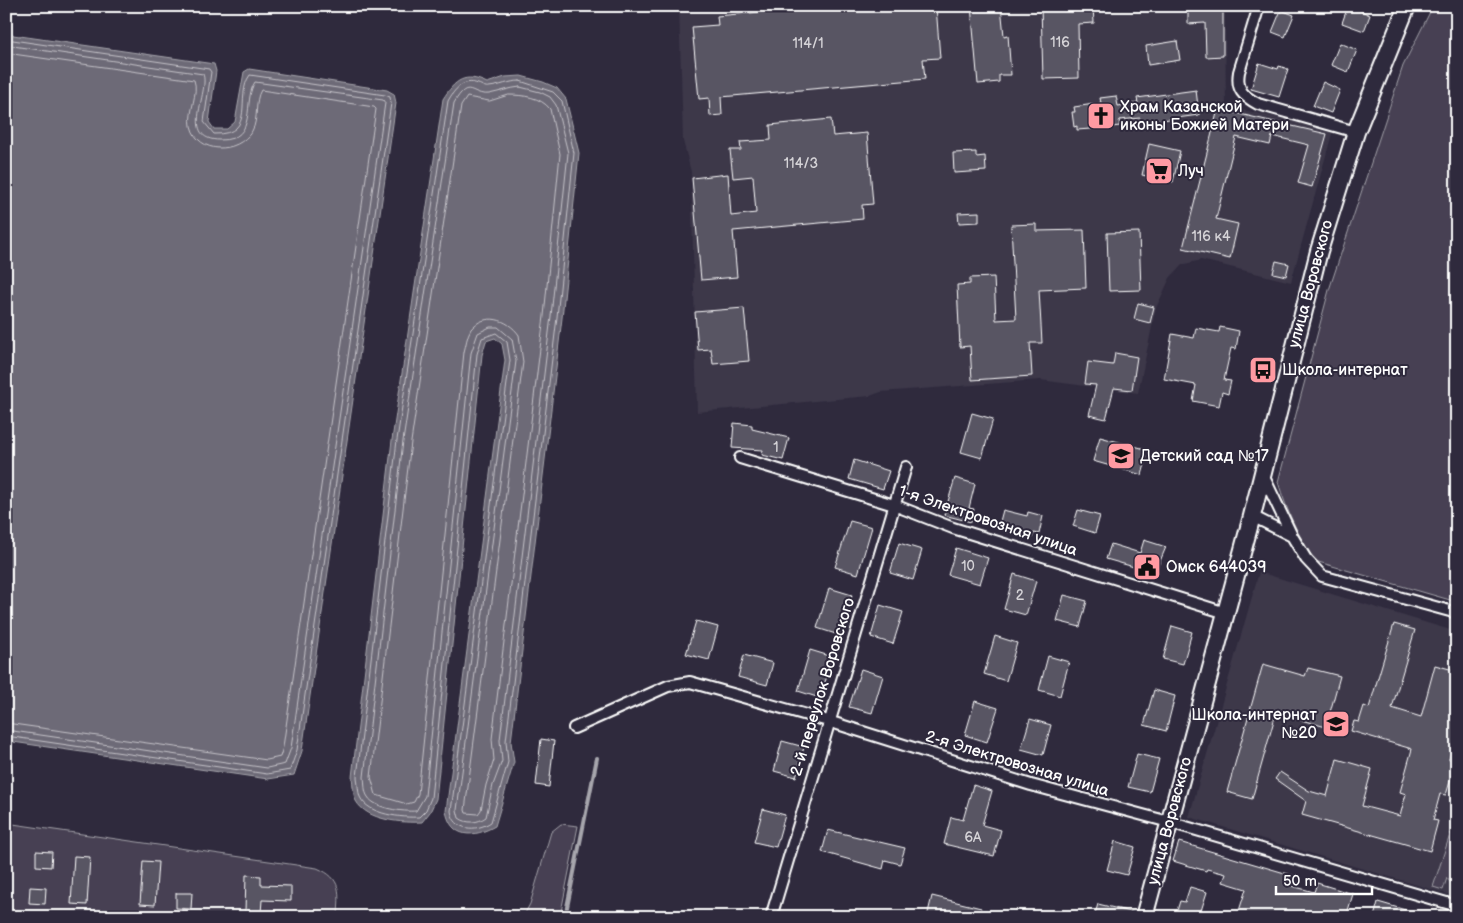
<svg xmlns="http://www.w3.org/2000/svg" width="1463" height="923" viewBox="0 0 1463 923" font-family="'Balsamiq Sans',sans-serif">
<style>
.built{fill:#3c3749}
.green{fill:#464152;stroke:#a2a0a8}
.water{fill:#6d6a77;stroke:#a7a6ad}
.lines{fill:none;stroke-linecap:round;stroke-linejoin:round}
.shore{stroke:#c5c3c9;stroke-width:1}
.stream{stroke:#a7a6ad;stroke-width:4}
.building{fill:#595564;stroke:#fff}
.minor-casing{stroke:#fff;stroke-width:14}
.primary-casing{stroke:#fff;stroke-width:20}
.minor{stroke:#2f2a3d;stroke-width:10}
.primary{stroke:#2f2a3d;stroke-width:16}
.labels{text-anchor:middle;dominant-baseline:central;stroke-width:4;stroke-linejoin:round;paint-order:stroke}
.number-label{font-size:14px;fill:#d6d4d8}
.poi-label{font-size:16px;fill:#fff;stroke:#2f2a3d;text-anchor:start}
.street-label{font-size:16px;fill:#fff;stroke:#2f2a3d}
</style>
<rect width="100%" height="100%" fill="#2f2a3d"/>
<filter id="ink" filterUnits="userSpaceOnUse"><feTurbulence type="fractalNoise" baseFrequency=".02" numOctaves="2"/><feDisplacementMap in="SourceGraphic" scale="10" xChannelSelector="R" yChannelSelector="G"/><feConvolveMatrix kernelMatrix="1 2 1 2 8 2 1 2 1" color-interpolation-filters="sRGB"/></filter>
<g filter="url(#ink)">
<!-- built -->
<path class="built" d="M 679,6 L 1225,6 L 1226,106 L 1333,130 L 1291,282 L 1201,260 L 1182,265 L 1170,278 L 1156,308 L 1138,393 L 1040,380 L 881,392 L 870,396 L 697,412 L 691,172 L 683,141 Z
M 1259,572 L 1457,632 L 1457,897 L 1189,817 Z"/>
<!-- green -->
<path class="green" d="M 1433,6 L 1457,6 L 1457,602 L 1315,561 C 1298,536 1287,511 1278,482 L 1329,290 L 1403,66 Z
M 1457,813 L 1457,891 L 1447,878 L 1443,890 L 1433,887 Z
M 6,823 L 317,868 C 343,879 339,892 338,917 L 6,917 Z
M 561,824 L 578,826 L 560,917 L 523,917 L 530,904 L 551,832 Z"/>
<!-- water -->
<path class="water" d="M 6,34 L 214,64 L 216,71 L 209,122 L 214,129 L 227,129 L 235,122 L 244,72 L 249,69 L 387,90 L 394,94 L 396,103 L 302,751 L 294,775 L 268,779 L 6,741 Z
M 521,76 L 543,82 L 557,88 L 566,99 L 579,153 L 562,318 L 511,742 L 514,762 L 495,826 C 474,838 451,839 446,811 L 505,360 L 502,344 L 495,338 L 486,341 L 482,355 L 436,799 L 430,812 L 422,822 C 403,823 367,821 356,801 C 353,795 353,784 352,777 L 392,440 L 443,99 C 455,80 465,72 487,83 L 505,77 Z"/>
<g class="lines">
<!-- shore -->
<path class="shore" d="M 6,39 L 209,69 L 211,72 L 204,122 L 214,134 C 258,135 234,96 250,75 L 385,95 L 390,97 L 391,103 L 297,750 L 290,770 L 267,774 L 6,736
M 6,45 L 203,74 C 210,92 179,140 220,140 C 259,140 242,101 255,82 L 383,100 L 385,103 L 291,748 L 285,764 L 267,768 L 6,730
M 6,53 L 194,80 C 199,93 188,112 191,126 C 198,155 238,154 252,131 C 259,119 254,101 261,90 L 374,107 L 376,109 L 283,747 L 280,757 L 267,760 L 6,723
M 520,81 L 553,92 L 562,101 L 574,153 L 557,317 L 506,741 L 508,762 L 491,822 C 476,832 454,831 451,811 L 510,360 L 507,342 L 496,333 L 482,338 L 477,354 L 431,798 L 426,810 L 419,817 C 403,818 368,815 360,797 C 358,792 358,783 357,777 L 397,440 L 448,101 C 454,90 463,78 478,84 C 482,85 485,88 489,87 C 500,86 509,81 520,81 Z
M 520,87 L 540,92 L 550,97 L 556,105 L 568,153 L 551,316 L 500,740 L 502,761 L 493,785 L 486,817 C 478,823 467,824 459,818 L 457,810 L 516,361 L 512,339 L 498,327 L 490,327 L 478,333 L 471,353 L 425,796 L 416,811 C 404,812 375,809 368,797 C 364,792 365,783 364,777 L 403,441 L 454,103 C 469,77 471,96 489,94 C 500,92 509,88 520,87 Z
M 509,95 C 523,95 541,97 550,109 L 560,154 L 544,316 L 492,739 L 494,760 L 486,785 L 481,810 L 478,814 L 466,813 L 465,810 L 523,362 L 519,335 C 508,319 485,312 471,329 C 467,335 466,345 464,352 L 418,794 L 414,802 L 407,804 L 376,795 L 371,777 L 411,442 L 461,106 L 467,97 L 489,101 Z"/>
<!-- stream -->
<path class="stream" d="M 565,917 L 597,758"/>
</g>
<!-- building -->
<path class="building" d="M 824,6 L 936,6 L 940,58 L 923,59 L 925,79 L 721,97 L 722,115 L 710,116 L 709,98 L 699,99 L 692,27 L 718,25 L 717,16 Z
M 971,6 L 1001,6 L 1004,36 L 1008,35 L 1011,75 L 999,75 L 999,82 L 978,84 Z
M 1041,6 L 1093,6 L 1094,23 L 1078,24 L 1079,78 L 1043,79 Z
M 1188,6 L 1223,6 L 1223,56 L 1206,57 L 1205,23 L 1188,24 Z
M 1348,6 L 1361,6 L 1359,10 L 1370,15 L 1364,31 L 1342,23 Z
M 1281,10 L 1294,15 L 1285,37 L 1272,32 Z
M 1177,41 L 1180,60 L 1148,65 L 1146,46 Z
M 1340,43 L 1357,50 L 1348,72 L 1331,65 Z
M 1259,63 L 1278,69 L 1279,66 L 1288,69 L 1279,97 L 1251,89 Z
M 1323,82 L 1340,90 L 1331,113 L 1313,106 Z
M 1196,90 L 1199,115 L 1140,123 L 1140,118 L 1119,120 L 1120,126 L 1104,128 L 1077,130 L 1077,126 L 1074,127 L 1072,112 L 1075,112 L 1074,107 L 1101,103 L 1100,98 L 1116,96 L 1118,106 L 1138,103 L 1137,98 Z
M 1218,109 L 1327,134 L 1312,187 L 1298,183 L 1309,145 L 1272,136 L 1270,145 L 1236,137 L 1216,219 L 1238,224 L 1230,259 L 1183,248 Z
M 831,119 L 833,136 L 867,133 L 873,204 L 862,205 L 863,219 L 733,231 L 737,277 L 701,280 L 692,178 L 728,174 L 731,216 L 756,213 L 753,176 L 733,178 L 730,150 L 741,150 L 740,142 L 771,140 L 770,125 Z
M 1149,144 L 1180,151 L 1173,182 L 1142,175 Z
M 976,152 L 976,157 L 985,156 L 986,171 L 954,173 L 953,153 Z
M 979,212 L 979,222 L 959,223 L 958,213 Z
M 1036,224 L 1036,231 L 1084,230 L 1086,288 L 1039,290 L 1042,343 L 1030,343 L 1032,376 L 972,380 L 970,346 L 960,347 L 957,285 L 970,284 L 970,278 L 994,277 L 996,320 L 1016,319 L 1011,225 Z
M 1139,232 L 1141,290 L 1109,291 L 1107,233 Z
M 1276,261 L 1289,264 L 1286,276 L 1273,273 Z
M 1138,303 L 1154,307 L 1150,323 L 1134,319 Z
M 744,308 L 749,361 L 713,364 L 711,349 L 698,350 L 695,312 Z
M 1220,327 L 1239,331 L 1236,349 L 1231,348 L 1224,380 L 1231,381 L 1228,394 L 1222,392 L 1219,406 L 1193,401 L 1196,385 L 1164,379 L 1172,334 L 1194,338 L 1196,328 L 1219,332 Z
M 1115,353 L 1137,357 L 1132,390 L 1114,388 L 1106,419 L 1089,415 L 1096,385 L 1085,384 L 1088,362 L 1113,365 Z
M 972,413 L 993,419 L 982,458 L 961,452 Z
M 734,423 L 752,425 L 752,429 L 789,438 L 783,460 L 762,455 L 763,450 L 732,448 Z
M 1100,437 L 1149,450 L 1142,475 L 1093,461 Z
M 854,460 L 889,471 L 883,489 L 849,479 Z
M 955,478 L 975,484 L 969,508 L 974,509 L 971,522 L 944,515 Z
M 1003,510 L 1027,516 L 1028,512 L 1043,516 L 1039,534 L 1034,533 L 1032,538 L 998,529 Z
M 1078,510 L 1100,516 L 1095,533 L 1073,526 Z
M 850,521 L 872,527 L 858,574 L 835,567 Z
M 1144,540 L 1166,547 L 1155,573 L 1106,559 L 1111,544 L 1140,553 Z
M 899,543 L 922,550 L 913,580 L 890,573 Z
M 956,548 L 988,558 L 980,584 L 948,575 Z
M 1014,574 L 1036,581 L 1026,615 L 1004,609 Z
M 829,588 L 852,595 L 839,635 L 817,628 Z
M 1064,595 L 1087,601 L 1080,627 L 1057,621 Z
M 880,605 L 903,612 L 893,644 L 871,637 Z
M 696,621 L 718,627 L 709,660 L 686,654 Z
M 1394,624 L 1415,630 L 1392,708 L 1421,717 L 1435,665 L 1457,671 L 1457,733 L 1449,759 L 1456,761 L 1446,795 L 1440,794 L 1433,820 L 1438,821 L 1430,851 L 1302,815 L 1306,801 L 1275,779 L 1280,772 L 1309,791 L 1327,796 L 1337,759 L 1372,769 L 1362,806 L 1400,816 L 1406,794 L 1400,792 L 1412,749 L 1351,731 L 1354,721 L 1359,722 L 1364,706 L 1369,708 Z
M 1172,626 L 1192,632 L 1183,664 L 1163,659 Z
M 995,636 L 1017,643 L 1006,681 L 984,674 Z
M 810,650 L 833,657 L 820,698 L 798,691 Z
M 744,655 L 773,663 L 767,685 L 738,677 Z
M 1048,656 L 1069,662 L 1060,696 L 1039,690 Z
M 1263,664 L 1305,676 L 1308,668 L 1340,676 L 1326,727 L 1276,713 L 1252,799 L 1227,792 Z
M 861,669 L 883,676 L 872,713 L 849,707 Z
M 1154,690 L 1175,696 L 1166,731 L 1144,725 Z
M 975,701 L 998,708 L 987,742 L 965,735 Z
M 1030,719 L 1051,725 L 1043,755 L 1021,749 Z
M 541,739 L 554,741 L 549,787 L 536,785 Z
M 782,741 L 804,747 L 796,777 L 774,771 Z
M 1137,754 L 1159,759 L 1150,792 L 1128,787 Z
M 973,785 L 992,791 L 982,825 L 1001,830 L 994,856 L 944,844 L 951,817 L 963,820 Z
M 763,809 L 785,815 L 776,847 L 754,842 Z
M 828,830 L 905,848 L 900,864 L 885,860 L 883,869 L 822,852 Z
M 1115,841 L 1135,847 L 1127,875 L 1107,870 Z
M 1179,842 L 1295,876 L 1292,886 L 1314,892 L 1317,883 L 1353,894 L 1346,917 L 1328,912 L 1327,916 L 1310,911 L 1309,917 L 1237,917 L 1246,889 L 1223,882 L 1226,874 L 1207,869 L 1206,871 L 1173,861 Z
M 36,851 L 52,852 L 51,867 L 36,866 Z
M 74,856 L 90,857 L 87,905 L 71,904 Z
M 143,861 L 158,862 L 155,905 L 140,904 Z
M 246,875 L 261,876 L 261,885 L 291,886 L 291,901 L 262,900 L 261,913 L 245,912 Z
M 30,887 L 46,888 L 45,904 L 29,903 Z
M 1190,887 L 1207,892 L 1199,917 L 1175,917 L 1180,901 L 1185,902 Z
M 176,893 L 192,893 L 191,909 L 176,908 Z
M 932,896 L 981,908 L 979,917 L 927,917 Z
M 1378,902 L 1419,914 L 1419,917 L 1374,917 Z
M 1098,904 L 1135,913 L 1134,917 L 1094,917 Z"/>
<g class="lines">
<defs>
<path id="minor" d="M 1259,6 L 1239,72 C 1236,90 1243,96 1258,104 L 1356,132
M 740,458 L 894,505 L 953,528 L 1226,613
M 1263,475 L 1292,536
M 1252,516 L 1292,536 L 1306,559 L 1322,576 L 1457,613
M 574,728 L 668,686 L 690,682 L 828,721 L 1031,785 L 1169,822 L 1457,906
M 771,917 L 906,467"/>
<path id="primary" d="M 1144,917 L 1252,516 L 1319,251 L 1356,132 L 1407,6"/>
</defs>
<!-- minor casing -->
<use href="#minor" class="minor-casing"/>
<!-- primary casing -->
<use href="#primary" class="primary-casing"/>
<!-- minor -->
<use href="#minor" class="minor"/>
<!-- primary -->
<use href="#primary" class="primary"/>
</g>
</g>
<!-- icons -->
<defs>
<symbol id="church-square" viewBox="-11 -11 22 22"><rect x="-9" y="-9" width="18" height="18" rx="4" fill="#ff9aa2" stroke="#2f2a3d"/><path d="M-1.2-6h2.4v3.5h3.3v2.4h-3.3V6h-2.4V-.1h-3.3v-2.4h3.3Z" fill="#111"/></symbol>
<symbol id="supermarket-square" viewBox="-11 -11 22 22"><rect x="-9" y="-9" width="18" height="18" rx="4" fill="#ff9aa2" stroke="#2f2a3d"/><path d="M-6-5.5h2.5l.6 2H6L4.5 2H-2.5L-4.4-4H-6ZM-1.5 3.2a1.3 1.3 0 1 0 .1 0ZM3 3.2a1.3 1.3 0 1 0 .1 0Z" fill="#111"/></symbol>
<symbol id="bus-square" viewBox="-11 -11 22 22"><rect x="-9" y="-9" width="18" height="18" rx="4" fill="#ff9aa2" stroke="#2f2a3d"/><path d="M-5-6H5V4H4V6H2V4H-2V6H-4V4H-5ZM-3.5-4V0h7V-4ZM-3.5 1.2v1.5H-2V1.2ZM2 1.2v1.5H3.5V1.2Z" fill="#111"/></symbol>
<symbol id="school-square" viewBox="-11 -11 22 22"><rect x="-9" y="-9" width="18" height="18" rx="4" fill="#ff9aa2" stroke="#2f2a3d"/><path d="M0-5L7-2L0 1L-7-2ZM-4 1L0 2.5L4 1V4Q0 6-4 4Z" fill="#111"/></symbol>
<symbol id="civic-square" viewBox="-11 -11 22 22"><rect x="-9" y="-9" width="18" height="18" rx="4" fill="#ff9aa2" stroke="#2f2a3d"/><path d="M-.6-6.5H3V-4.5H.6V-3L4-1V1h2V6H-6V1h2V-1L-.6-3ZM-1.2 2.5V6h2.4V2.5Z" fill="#111"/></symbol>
</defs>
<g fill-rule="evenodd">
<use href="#church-square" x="1085" y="100" width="32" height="32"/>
<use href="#supermarket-square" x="1143" y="155" width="32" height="32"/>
<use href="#bus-square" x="1247" y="354" width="32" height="32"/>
<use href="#school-square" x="1105" y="440" width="32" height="32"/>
<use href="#civic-square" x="1131" y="551" width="32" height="32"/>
<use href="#school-square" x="1320" y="708" width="32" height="32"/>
</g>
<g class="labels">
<!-- number labels -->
<g class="number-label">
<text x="1060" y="42">116</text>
<text x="808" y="43">114/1</text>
<text x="801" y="163">114/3</text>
<text x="1211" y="236">116 к4</text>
<text x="776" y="447">1</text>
<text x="968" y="566">10</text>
<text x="1020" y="595">2</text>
<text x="973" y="837">6А</text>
</g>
<!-- poi labels -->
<g class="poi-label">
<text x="1120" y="107">Храм Казанской<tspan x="1120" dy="18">иконы Божией Матери</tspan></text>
<text x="1178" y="171">Луч</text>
<text x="1282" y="370">Школа-интернат</text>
<text x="1140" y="456">Детский сад №17</text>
<text x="1166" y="567">Омск 644039</text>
<text x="1317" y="715" text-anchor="end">Школа-интернат<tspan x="1317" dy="18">№20</tspan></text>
</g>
<!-- street labels -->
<g class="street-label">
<text transform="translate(1311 284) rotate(-75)">улица Воровского</text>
<text transform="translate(988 521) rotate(19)">1-я Электровозная улица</text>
<text transform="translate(823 687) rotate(-73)">2-й переулок Воровского</text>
<text transform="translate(1017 764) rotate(17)">2-я Электровозная улица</text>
<text transform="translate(1170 821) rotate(-75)">улица Воровского</text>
</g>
</g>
<!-- margin -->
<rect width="1463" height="923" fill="none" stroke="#2f2a3d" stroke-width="25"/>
<rect x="12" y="12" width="1438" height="898" fill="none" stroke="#fff" stroke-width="2" filter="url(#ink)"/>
<!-- scale -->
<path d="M1276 886v8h96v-8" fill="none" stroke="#ffffff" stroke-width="2.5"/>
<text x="1283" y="886" font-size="15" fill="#ffffff" stroke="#2f2a3d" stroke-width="4" paint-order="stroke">50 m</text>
</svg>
